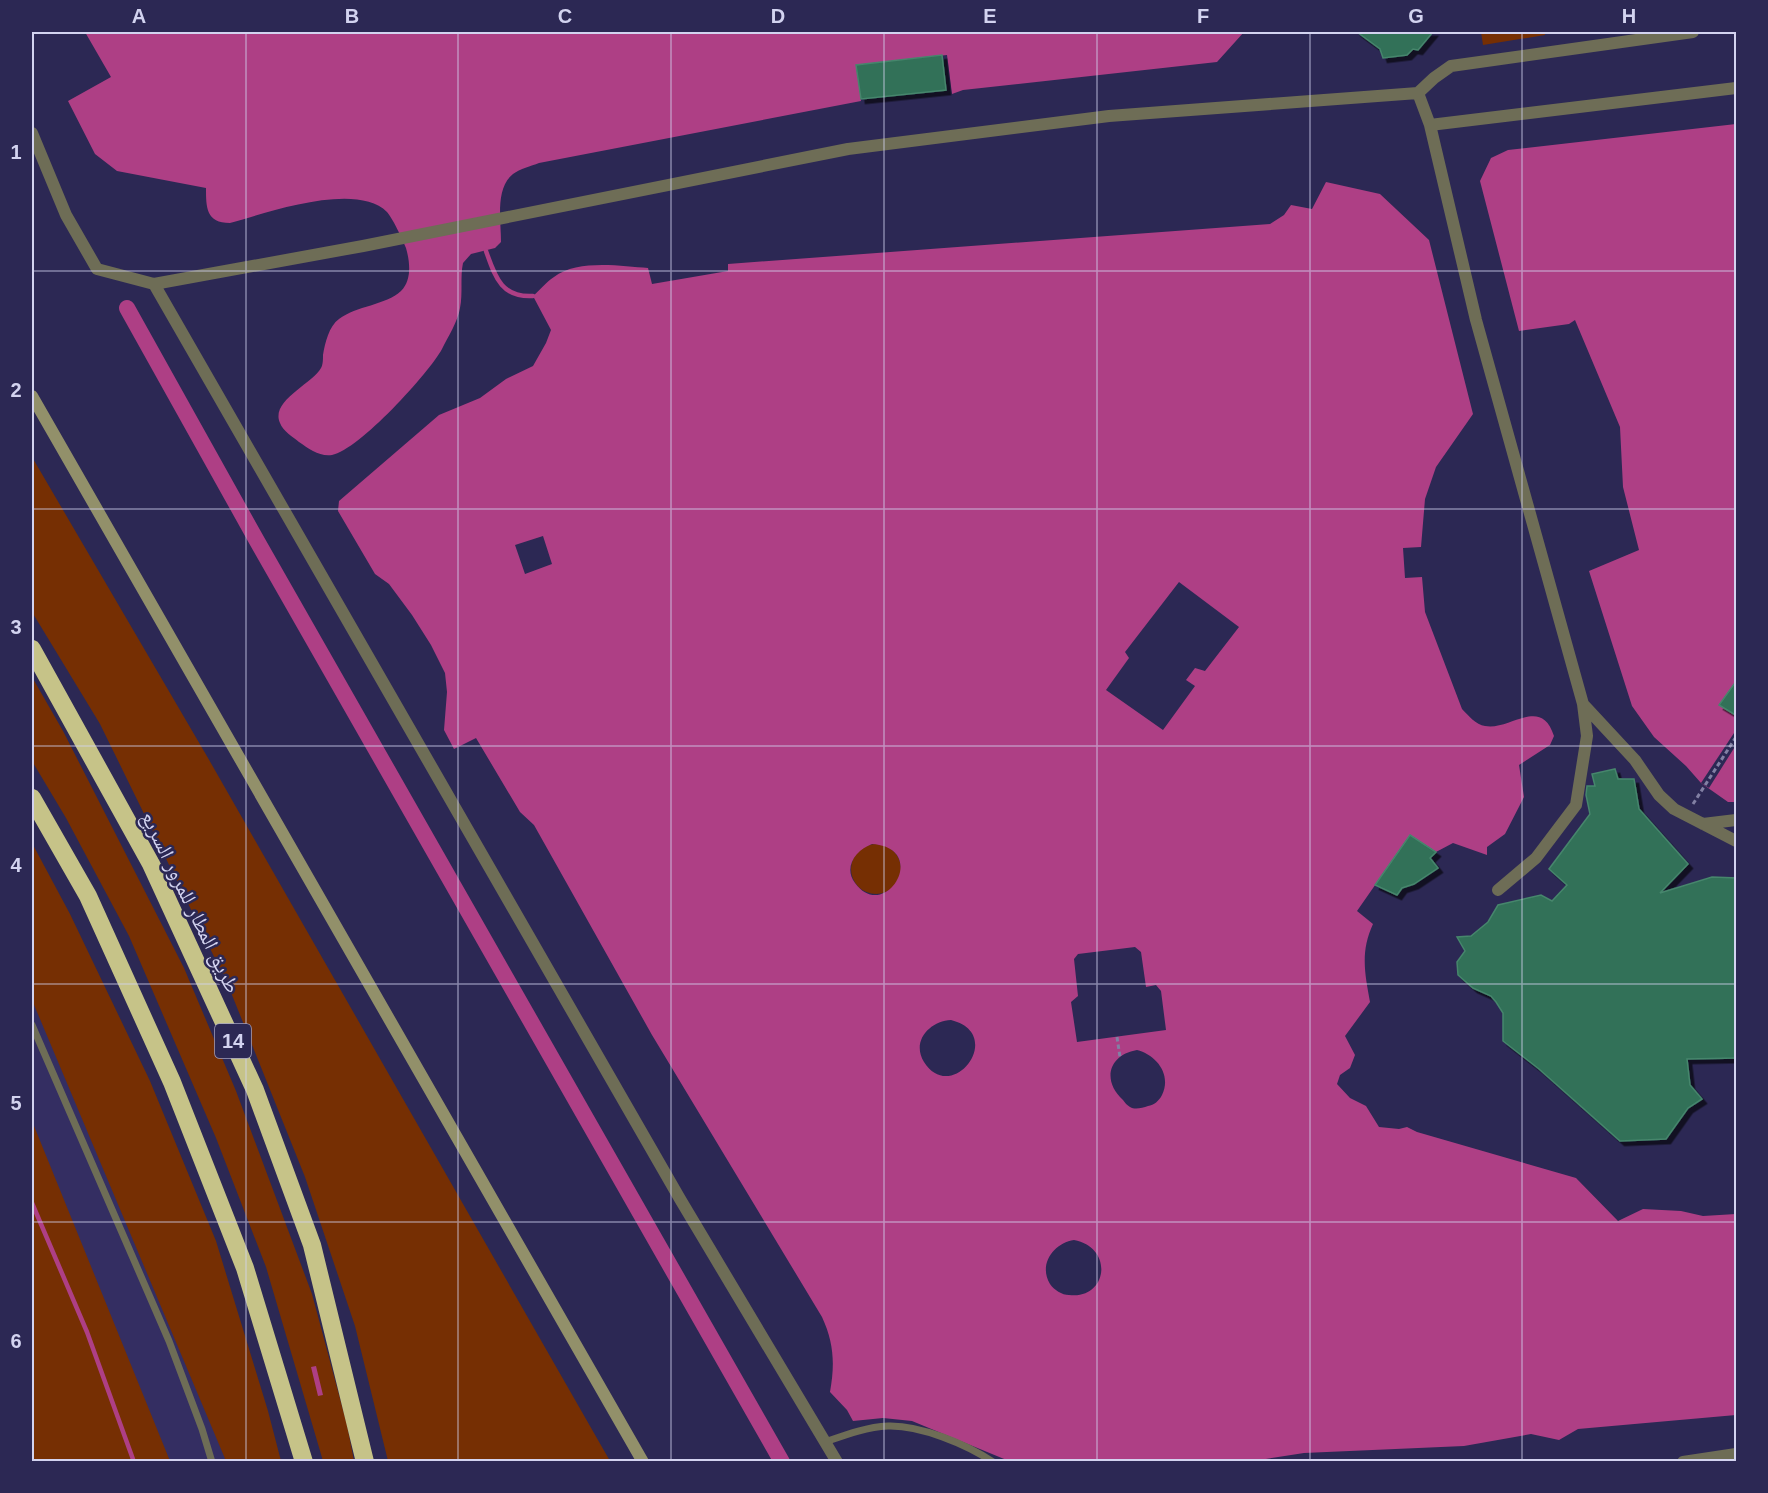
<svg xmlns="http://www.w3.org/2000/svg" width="1768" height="1493" viewBox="0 0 1768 1493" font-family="Arial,'Noto Naskh Arabic',sans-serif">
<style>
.built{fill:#342e62}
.green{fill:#762f03}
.water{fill:#ae3f85;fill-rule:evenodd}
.pier{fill:#2c2854}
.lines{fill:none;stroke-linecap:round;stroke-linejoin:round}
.stream{stroke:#ae3f85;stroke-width:4.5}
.canal{stroke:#ae3f85;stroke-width:16}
.building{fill:#307158;stroke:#46866c;stroke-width:1.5;filter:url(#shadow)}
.path{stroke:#8280a4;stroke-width:3;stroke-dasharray:4.5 3;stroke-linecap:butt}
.lane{stroke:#6e6d56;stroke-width:7}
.street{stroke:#6e6d56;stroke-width:12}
.secondary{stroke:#92906a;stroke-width:12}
.highway{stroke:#c6c388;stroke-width:18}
.grid{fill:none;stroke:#d3d3f0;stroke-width:1.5;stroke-opacity:0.55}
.labels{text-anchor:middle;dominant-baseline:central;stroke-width:5;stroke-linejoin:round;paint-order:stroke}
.shield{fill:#2c2854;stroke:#a1a0c1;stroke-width:1.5}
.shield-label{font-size:20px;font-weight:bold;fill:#d3d3f0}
.street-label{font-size:21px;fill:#d3d3f0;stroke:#2c2854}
.neatline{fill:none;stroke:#d3d3f0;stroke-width:2}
.grid-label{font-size:20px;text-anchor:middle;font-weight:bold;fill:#d3d3f0}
</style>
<defs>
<filter id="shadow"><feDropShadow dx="4.5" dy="4.5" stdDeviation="0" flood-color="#0009"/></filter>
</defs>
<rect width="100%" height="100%" fill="#2c2854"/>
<!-- built -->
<path class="built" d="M 32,988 L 228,1461 L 32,1461 Z"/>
<!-- green -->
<path class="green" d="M 1481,32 L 1544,32 L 1545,35 L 1483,45 Z
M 32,457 L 208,758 L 610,1461 L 388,1461 L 355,1326 L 305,1177 L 228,985 L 100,724 L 32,612 Z
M 32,677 L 63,731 L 184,968 L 236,1091 L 312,1294 L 347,1425 L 354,1461 L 323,1461 L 266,1267 L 216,1138 L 129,936 L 66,818 L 32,761 Z
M 32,843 L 70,914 L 150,1081 L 216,1241 L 268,1411 L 281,1461 L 226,1461 L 32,1000 Z
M851 869a25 25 0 1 1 50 0a25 25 0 1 1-50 0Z
M 32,1121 L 170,1461 L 32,1461 Z"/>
<!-- water -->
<path class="water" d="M 85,32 L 1244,32 L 1217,62 L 963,90 L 952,94 L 947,55 L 857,65 L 861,101 L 539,163 C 531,166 520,169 513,174 C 495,188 501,221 501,242 L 495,248 L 471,254 L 463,263 C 460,277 463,293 460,308 C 458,321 448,337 442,349 C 429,373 359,450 332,455 C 320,457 309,449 299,442 C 293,437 283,431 280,423 C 270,401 312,384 321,368 C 323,365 323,359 323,355 C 325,343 329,326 339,319 C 356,306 386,305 401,291 C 412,280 410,262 406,248 C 403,240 393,219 387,212 C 356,181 266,213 230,223 C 206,223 206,207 206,188 L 117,171 L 95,154 L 68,101 L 111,77 Z
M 1736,124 L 1736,802 L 1728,802 L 1701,783 L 1686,766 L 1654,737 L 1632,706 L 1589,571 L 1639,550 L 1623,487 L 1620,427 L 1575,320 L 1569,324 L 1519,331 L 1480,181 L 1491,158 L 1508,150 Z
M 1326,182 L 1380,194 L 1429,240 L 1473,414 L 1436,467 L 1425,499 L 1421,547 L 1403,548 L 1405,578 L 1422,577 L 1425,612 L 1462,709 C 1468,715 1476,725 1485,726 C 1510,731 1541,695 1554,736 L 1550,745 L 1519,765 L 1524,797 L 1505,834 L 1487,847 L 1487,855 L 1453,843 L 1436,852 L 1410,835 L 1357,911 L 1373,924 C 1360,952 1365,974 1370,1002 L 1345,1036 L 1355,1055 L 1350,1068 L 1340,1075 L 1337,1084 L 1350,1098 L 1366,1106 L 1379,1127 L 1399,1129 L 1407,1127 L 1417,1132 L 1576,1178 L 1618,1221 L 1643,1209 L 1681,1211 L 1703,1216 L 1736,1214 L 1736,1415 L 1578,1429 L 1559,1440 L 1531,1434 L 1464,1446 L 1304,1453 L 1247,1462 L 1009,1461 L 912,1421 L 883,1418 L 853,1421 L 847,1410 L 830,1392 C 835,1364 834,1343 822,1317 L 652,1035 L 534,825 L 520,812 L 476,738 L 454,749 L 444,730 L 447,692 L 445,673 L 431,645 L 412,615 L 389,584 L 375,574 L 338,511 L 339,501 L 439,415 L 480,398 L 506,379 L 533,366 L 546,343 L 551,330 L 533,296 C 540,290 546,282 554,277 C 577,259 621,266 648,268 L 652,284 L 728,271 L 728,264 L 1270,224 L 1284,215 L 1291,205 L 1312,209 ZM 543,536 L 552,564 L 525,574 L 515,545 ZM 1179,582 L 1239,627 L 1205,671 L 1195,668 L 1186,680 L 1195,686 L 1163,730 L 1106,690 L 1129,658 L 1125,652 ZM 872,844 C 931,848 885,924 855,883 C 843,867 856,850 872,844 ZM 1135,947 L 1141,952 L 1146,987 L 1156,985 L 1161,991 L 1166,1030 L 1077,1042 L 1071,1002 L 1078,996 L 1074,959 L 1078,954 ZM 951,1020 C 1007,1034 952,1106 924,1062 C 911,1041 930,1021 951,1020 ZM 1137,1050 C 1156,1055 1172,1074 1162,1095 C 1159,1101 1154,1105 1148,1106 C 1142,1108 1135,1110 1130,1107 C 1127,1105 1125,1103 1123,1100 C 1102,1081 1108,1055 1137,1050 ZM 1074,1240 C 1115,1248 1107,1300 1069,1295 C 1062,1295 1054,1290 1050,1284 C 1038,1264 1054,1243 1074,1240 Z
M 316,1366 L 323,1395 L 318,1396 L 311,1367 Z"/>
<!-- pier -->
<path class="pier" d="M 1736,730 L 1736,745 L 1709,788 L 1701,783 Z"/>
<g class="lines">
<!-- stream -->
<path class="stream" d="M 486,251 C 495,276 501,298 533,296
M 32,1203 L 87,1332 L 134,1462"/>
<!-- canal -->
<path class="canal" d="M 127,308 L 257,541 L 782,1462"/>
</g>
<!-- building -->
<path class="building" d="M 1357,32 L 1433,32 L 1418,50 L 1413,49 L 1407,55 L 1383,58 L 1380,49 Z
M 942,55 L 946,90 L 861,99 L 856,65 Z
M 1737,680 L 1737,716 L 1719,705 Z
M 1615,769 L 1618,779 L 1634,779 L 1639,809 L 1688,864 L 1660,893 L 1712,877 L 1737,878 L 1737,1058 L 1687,1059 L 1690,1085 L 1702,1099 L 1688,1108 L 1666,1139 L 1620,1141 L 1539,1069 L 1503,1041 L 1503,1013 L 1496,1002 L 1491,996 L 1473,988 L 1458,975 L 1457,962 L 1465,951 L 1457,937 L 1471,936 L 1488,922 L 1498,905 L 1541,895 L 1552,901 L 1567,885 L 1549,869 L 1590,814 L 1586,795 L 1587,786 L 1595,786 L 1592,774 Z
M 1410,835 L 1436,852 L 1430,858 L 1438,868 L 1414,884 L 1402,888 L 1397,895 L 1375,885 Z"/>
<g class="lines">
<!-- path -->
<path class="path" d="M 1693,804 L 1736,737
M 1117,1037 L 1120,1057"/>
<!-- lane -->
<path class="lane" d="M 32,1025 L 169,1341 L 202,1429 L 212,1462
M 825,1442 C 845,1435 866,1427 888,1426 C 920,1425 966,1444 993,1462"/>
<!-- street -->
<path class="street" d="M 1418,93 L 1430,125 L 1476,320 L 1583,704 L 1635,760 L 1659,795 L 1674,809 L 1736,841
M 1430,125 L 1736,88
M 32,133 L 66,215 L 97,269 L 154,284 L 363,246 L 848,149 L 1109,116 L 1418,93 L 1434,78 L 1451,66 L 1693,32
M 154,284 L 680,1199 L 837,1462
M 1703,824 L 1736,820
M 1498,890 L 1536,858 L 1576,805 L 1587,736 L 1583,704
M 1683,1462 L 1736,1454"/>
<!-- secondary -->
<path class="secondary" d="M 32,396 L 643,1462"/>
<!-- highway -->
<path class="highway" d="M 32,649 L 151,864 L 255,1090 L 312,1245 L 365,1462
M 32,798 L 88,896 L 172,1082 L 245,1268 L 304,1462"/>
</g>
<!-- grid -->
<path class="grid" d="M 246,32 L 246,1462M 458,32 L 458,1462M 671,32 L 671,1462M 884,32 L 884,1462M 1097,32 L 1097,1462M 1310,32 L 1310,1462M 1522,32 L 1522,1462M 32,271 L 1736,271M 32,509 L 1736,509M 32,746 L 1736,746M 32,984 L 1736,984M 32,1222 L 1736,1222"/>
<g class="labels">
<!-- shield labels -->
<rect class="shield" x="215" y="1024" width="36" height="34" rx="4.5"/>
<g class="shield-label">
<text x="233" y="1041">14</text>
</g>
<!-- street labels -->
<g class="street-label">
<text transform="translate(191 902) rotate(64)">طريق المطار للمرور السريع</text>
</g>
</g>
<!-- border -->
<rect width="1768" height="1493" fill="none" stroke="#2c2854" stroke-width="66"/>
<rect x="33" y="33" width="1702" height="1427" class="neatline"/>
<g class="grid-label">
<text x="139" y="23">A</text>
<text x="352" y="23">B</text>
<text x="565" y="23">C</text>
<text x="778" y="23">D</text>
<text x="990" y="23">E</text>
<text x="1203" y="23">F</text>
<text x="1416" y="23">G</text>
<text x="1629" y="23">H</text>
<text x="16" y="159">1</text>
<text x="16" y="397">2</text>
<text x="16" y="634">3</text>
<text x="16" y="872">4</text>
<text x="16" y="1110">5</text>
<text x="16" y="1348">6</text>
</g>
</svg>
